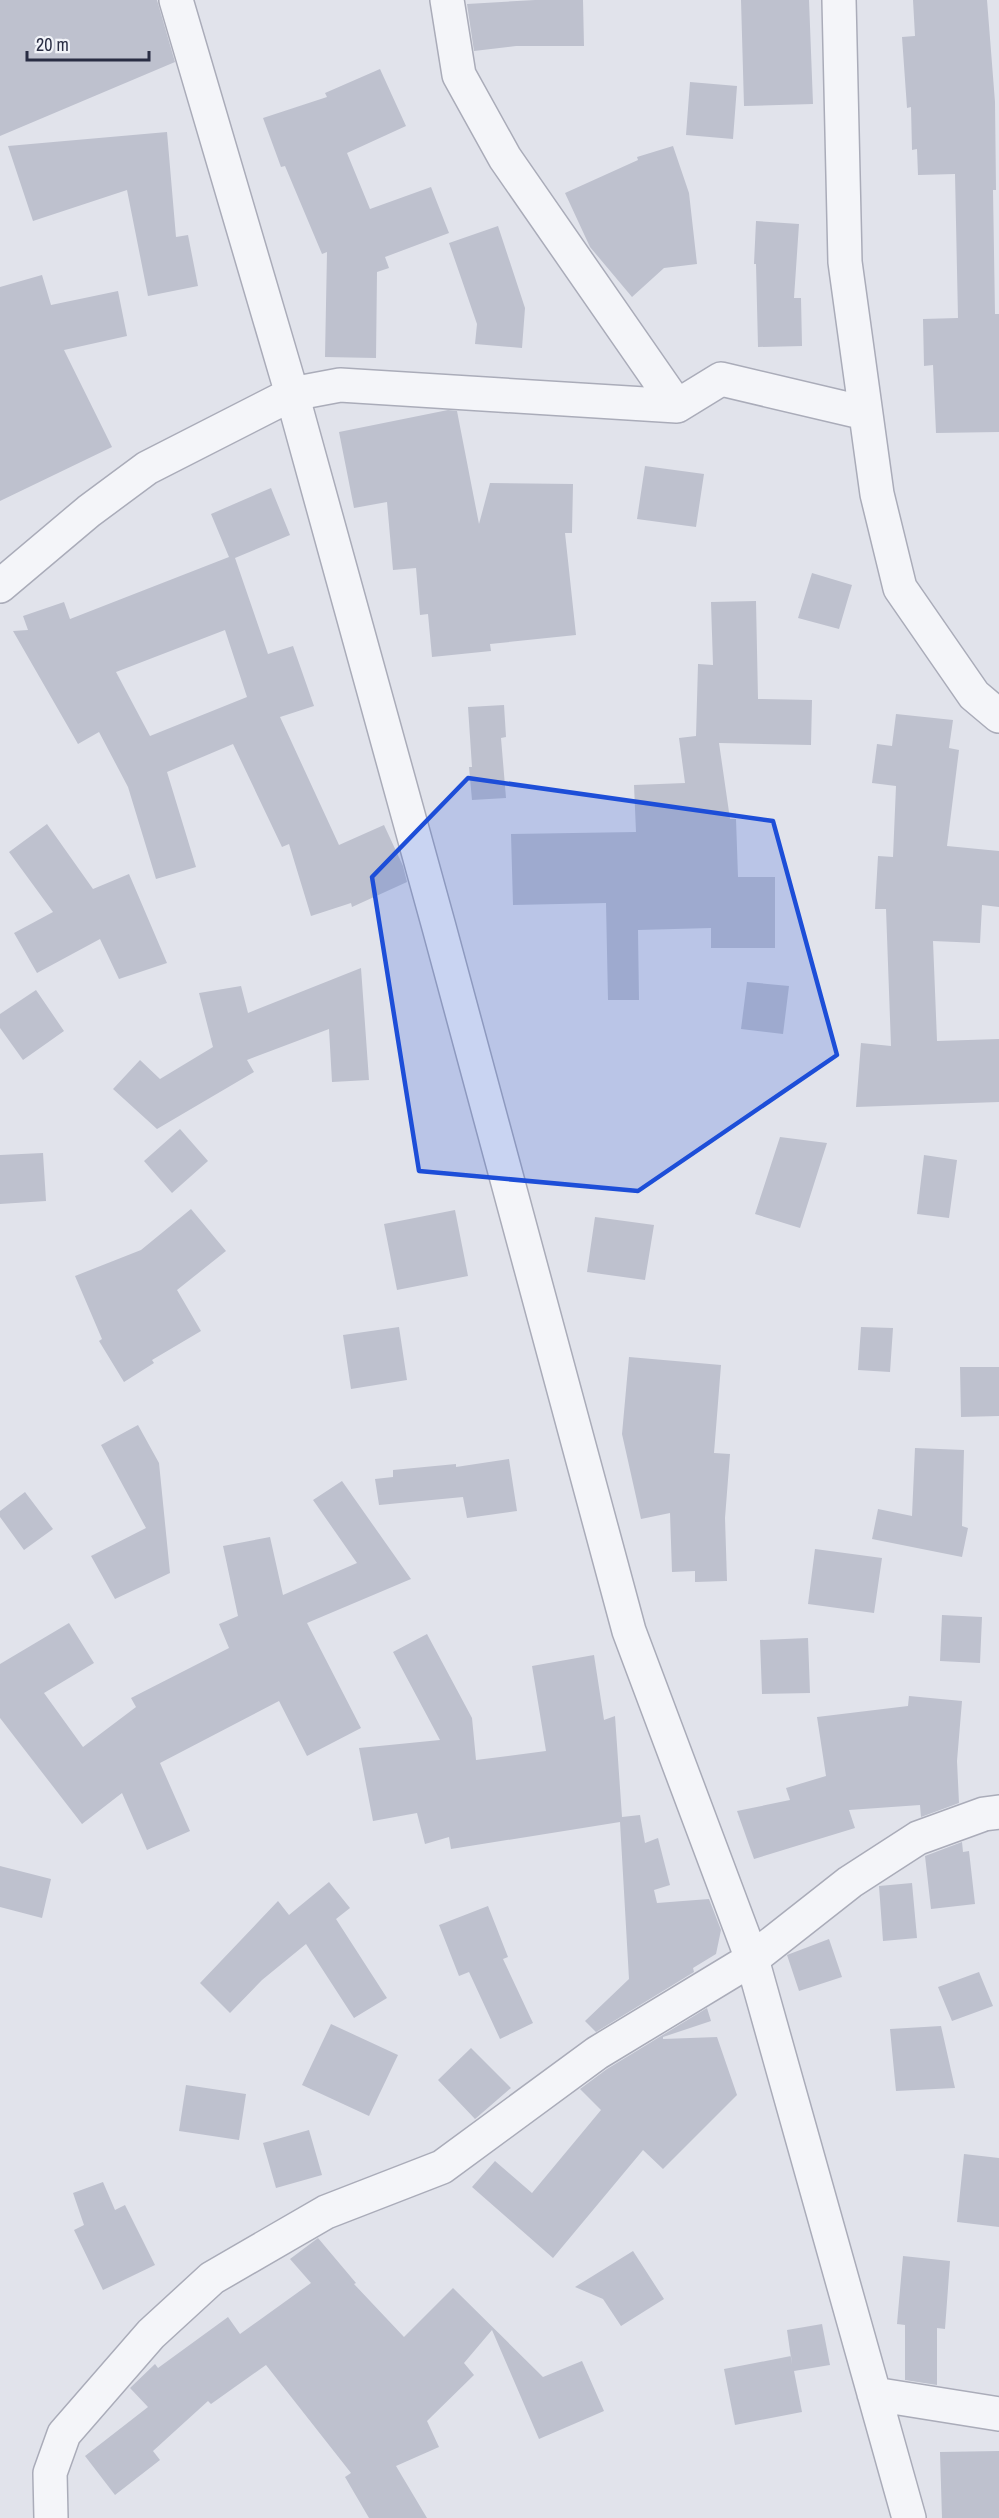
<svg xmlns="http://www.w3.org/2000/svg" width="999" height="2518" viewBox="0 0 999 2518" font-family="'Archivo Narrow',sans-serif">
<style>
.building{fill:#bec1ce;fill-rule:evenodd}
.lines{fill:none;stroke-linecap:round;stroke-linejoin:round}
.minor-casing{stroke:#aaacb9;stroke-width:36}
.minor{stroke:#f4f5f9;stroke-width:33}
.marked{fill:#1d4ed8;fill-opacity:0.2;stroke:#1d4ed8;stroke-width:4.5;stroke-linejoin:round}
</style>
<rect width="100%" height="100%" fill="#e1e3eb"/>
<!-- building -->
<path class="building" d="M 0,0 L 157,0 L 175,62 L 0,136 Z
M 535,0 L 583,0 L 584,46 L 516,46 L 474,51 L 467,4 Z
M 741,0 L 809,0 L 813,104 L 744,106 Z
M 913,0 L 987,0 L 995,102 L 996,190 L 993,190 L 995,314 L 999,314 L 999,432 L 936,433 L 933,365 L 924,366 L 923,319 L 958,318 L 955,174 L 918,175 L 917,149 L 912,150 L 911,107 L 907,108 L 902,37 L 915,36 Z
M 380,69 L 406,126 L 347,153 L 370,209 L 431,187 L 449,233 L 385,257 L 389,268 L 377,272 L 376,358 L 325,357 L 327,252 L 322,254 L 285,166 L 281,167 L 263,118 L 327,97 L 325,93 Z
M 690,82 L 737,86 L 733,139 L 686,135 Z
M 167,132 L 176,237 L 188,235 L 198,286 L 148,296 L 127,190 L 33,221 L 8,146 Z
M 673,146 L 689,193 L 697,264 L 664,268 L 632,297 L 590,247 L 565,193 L 638,160 L 637,157 Z
M 756,221 L 799,224 L 794,298 L 801,298 L 802,346 L 758,347 L 756,264 L 754,264 Z
M 498,226 L 525,308 L 522,348 L 475,344 L 477,324 L 449,243 Z
M 42,275 L 51,305 L 118,291 L 127,336 L 64,350 L 112,447 L 0,501 L 0,287 Z
M 448,410 L 457,411 L 479,524 L 490,483 L 573,484 L 572,533 L 565,533 L 576,635 L 490,644 L 491,651 L 432,657 L 428,614 L 420,615 L 416,568 L 393,570 L 387,502 L 354,508 L 339,432 Z
M 645,466 L 704,474 L 696,527 L 637,519 Z
M 271,488 L 290,535 L 235,558 L 268,654 L 293,646 L 314,706 L 280,717 L 339,845 L 384,825 L 403,866 L 407,882 L 352,907 L 351,903 L 311,916 L 289,844 L 282,847 L 233,744 L 167,772 L 196,867 L 156,879 L 128,787 L 99,732 L 78,744 L 13,631 L 28,630 L 23,616 L 64,602 L 70,619 L 229,557 L 211,514 ZM 225,630 L 247,697 L 150,736 L 116,672 Z
M 812,573 L 852,585 L 839,629 L 798,618 Z
M 756,601 L 758,699 L 812,700 L 811,745 L 719,743 L 730,819 L 736,819 L 738,877 L 775,877 L 775,948 L 711,948 L 711,928 L 638,930 L 639,1000 L 608,1000 L 606,903 L 513,905 L 511,834 L 636,832 L 634,785 L 685,783 L 679,738 L 696,736 L 698,664 L 713,665 L 711,602 Z
M 504,705 L 506,737 L 501,738 L 506,798 L 472,800 L 469,767 L 472,767 L 468,707 Z
M 896,714 L 953,720 L 949,748 L 959,750 L 947,846 L 999,851 L 999,907 L 982,905 L 980,943 L 933,941 L 937,1041 L 999,1039 L 999,1102 L 856,1107 L 861,1043 L 891,1046 L 886,909 L 875,909 L 878,856 L 893,857 L 896,786 L 872,783 L 877,744 L 892,746 Z
M 47,824 L 93,889 L 129,874 L 167,963 L 119,979 L 100,939 L 37,973 L 14,933 L 53,912 L 9,852 Z
M 361,968 L 369,1080 L 332,1082 L 329,1029 L 247,1060 L 254,1072 L 157,1129 L 113,1089 L 140,1060 L 160,1079 L 213,1047 L 199,993 L 241,986 L 248,1013 Z
M 747,982 L 789,986 L 783,1034 L 741,1029 Z
M 36,990 L 64,1031 L 23,1060 L 0,1028 L 0,1014 Z
M 180,1129 L 208,1161 L 172,1193 L 144,1161 Z
M 780,1137 L 827,1143 L 800,1228 L 755,1214 Z
M 43,1153 L 46,1201 L 0,1204 L 0,1155 Z
M 924,1155 L 957,1160 L 949,1218 L 917,1214 Z
M 191,1209 L 226,1251 L 177,1290 L 201,1331 L 152,1360 L 154,1363 L 124,1382 L 99,1341 L 102,1339 L 75,1276 L 141,1250 Z
M 455,1210 L 468,1276 L 397,1290 L 384,1224 Z
M 595,1217 L 654,1225 L 645,1280 L 587,1272 Z
M 399,1327 L 407,1380 L 351,1389 L 343,1335 Z
M 861,1327 L 893,1328 L 890,1372 L 858,1370 Z
M 629,1357 L 721,1365 L 714,1453 L 730,1454 L 725,1518 L 727,1581 L 695,1582 L 695,1571 L 672,1572 L 670,1513 L 641,1519 L 622,1434 Z
M 960,1367 L 999,1367 L 999,1416 L 961,1417 Z
M 138,1425 L 159,1463 L 170,1573 L 115,1599 L 91,1556 L 146,1528 L 101,1445 Z
M 915,1448 L 964,1450 L 962,1526 L 968,1528 L 962,1557 L 872,1539 L 878,1509 L 912,1516 Z
M 509,1459 L 517,1511 L 467,1518 L 463,1497 L 379,1505 L 375,1479 L 393,1477 L 393,1470 L 456,1464 L 456,1467 Z
M 342,1481 L 411,1579 L 307,1623 L 361,1728 L 307,1756 L 279,1701 L 160,1763 L 190,1831 L 147,1850 L 122,1793 L 82,1824 L 0,1718 L 0,1664 L 69,1623 L 94,1663 L 44,1693 L 83,1747 L 136,1707 L 131,1698 L 229,1648 L 219,1624 L 238,1616 L 223,1546 L 270,1537 L 283,1595 L 357,1563 L 313,1500 Z
M 25,1492 L 53,1529 L 24,1550 L 0,1517 L 0,1511 Z
M 815,1549 L 882,1558 L 874,1613 L 808,1604 Z
M 942,1615 L 982,1617 L 980,1663 L 940,1661 Z
M 427,1634 L 472,1718 L 476,1760 L 546,1751 L 532,1666 L 594,1655 L 604,1720 L 615,1716 L 622,1817 L 640,1815 L 645,1843 L 658,1838 L 670,1885 L 654,1890 L 657,1903 L 709,1899 L 721,1930 L 716,1954 L 693,1968 L 694,1972 L 596,2032 L 585,2021 L 629,1979 L 620,1822 L 451,1849 L 449,1837 L 425,1844 L 417,1813 L 373,1821 L 359,1748 L 440,1740 L 393,1652 Z
M 808,1638 L 810,1693 L 762,1694 L 760,1640 Z
M 909,1696 L 962,1701 L 957,1761 L 959,1803 L 921,1817 L 920,1805 L 849,1810 L 855,1828 L 754,1859 L 737,1811 L 790,1800 L 786,1788 L 826,1776 L 817,1717 L 908,1706 Z
M 962,1842 L 963,1852 L 969,1851 L 975,1904 L 931,1909 L 925,1856 Z
M 0,1866 L 51,1879 L 42,1918 L 0,1907 Z
M 329,1882 L 350,1908 L 336,1919 L 387,1998 L 354,2018 L 306,1944 L 262,1980 L 230,2013 L 200,1983 L 278,1901 L 289,1915 Z
M 912,1883 L 917,1938 L 883,1941 L 879,1886 Z
M 488,1906 L 508,1957 L 503,1959 L 533,2023 L 500,2039 L 469,1972 L 459,1976 L 439,1925 Z
M 829,1939 L 842,1977 L 799,1991 L 787,1955 Z
M 979,1972 L 993,2006 L 952,2021 L 938,1987 Z
M 707,2008 L 711,2021 L 663,2037 L 663,2039 L 717,2037 L 737,2095 L 663,2169 L 643,2150 L 553,2258 L 472,2187 L 495,2161 L 532,2193 L 601,2110 L 580,2089 L 607,2069 Z
M 331,2024 L 398,2055 L 369,2116 L 302,2085 Z
M 941,2026 L 955,2088 L 896,2091 L 890,2029 Z
M 471,2048 L 511,2088 L 475,2119 L 438,2080 Z
M 186,2085 L 246,2094 L 239,2140 L 179,2131 Z
M 309,2130 L 322,2175 L 276,2188 L 263,2143 Z
M 964,2154 L 999,2158 L 999,2227 L 957,2222 Z
M 103,2182 L 115,2210 L 125,2205 L 155,2265 L 103,2290 L 74,2230 L 84,2225 L 73,2193 Z
M 318,2238 L 356,2283 L 354,2284 L 404,2337 L 453,2288 L 543,2377 L 582,2361 L 604,2411 L 539,2439 L 492,2330 L 464,2363 L 474,2375 L 427,2421 L 439,2447 L 396,2466 L 427,2518 L 369,2518 L 345,2477 L 351,2473 L 266,2365 L 211,2404 L 208,2401 L 153,2451 L 160,2460 L 115,2495 L 85,2456 L 148,2407 L 130,2388 L 155,2364 L 158,2368 L 228,2317 L 240,2334 L 311,2283 L 290,2259 Z
M 633,2251 L 664,2299 L 621,2326 L 603,2299 L 575,2287 Z
M 903,2256 L 950,2261 L 945,2329 L 937,2328 L 937,2385 L 905,2380 L 905,2325 L 897,2324 Z
M 822,2324 L 830,2365 L 794,2371 L 802,2412 L 735,2425 L 724,2369 L 791,2356 L 792,2365 L 787,2330 Z
M 999,2451 L 999,2518 L 942,2518 L 940,2452 Z"/>
<g class="lines">
<defs>
<path id="minor" d="M 176,0 L 292,394 L 439,927 L 629,1631 L 752,1959 L 909,2518
M 447,0 L 459,75 L 505,158 L 677,406
M 839,0 L 845,262 L 877,494 L 900,588 L 974,695 L 999,716
M 0,586 L 89,511 L 147,468 L 292,394 L 340,385 L 677,406 L 721,379 L 865,413
M 874,2394 L 999,2414
M 51,2518 L 50,2473 L 64,2434 L 151,2334 L 212,2278 L 326,2212 L 442,2167 L 597,2053 L 752,1959 L 850,1882 L 918,1838 L 984,1814 L 999,1812"/>
</defs>
<!-- minor casing -->
<use href="#minor" class="minor-casing"/>
<!-- minor -->
<use href="#minor" class="minor"/>
</g>
<!-- marked area -->
<path class="marked" d="M 468,778 L 773,821 L 837,1055 L 638,1191 L 419,1171 L 372,877 Z"/>
<!-- scale -->
<path d="M27 51v9h122v-9" fill="none" stroke="#292d43" stroke-width="3"/>
<text x="36" y="51" font-size="18" fill="#292d43" stroke="#f1f3f8" stroke-width="4.5" paint-order="stroke">20 m</text>
</svg>
